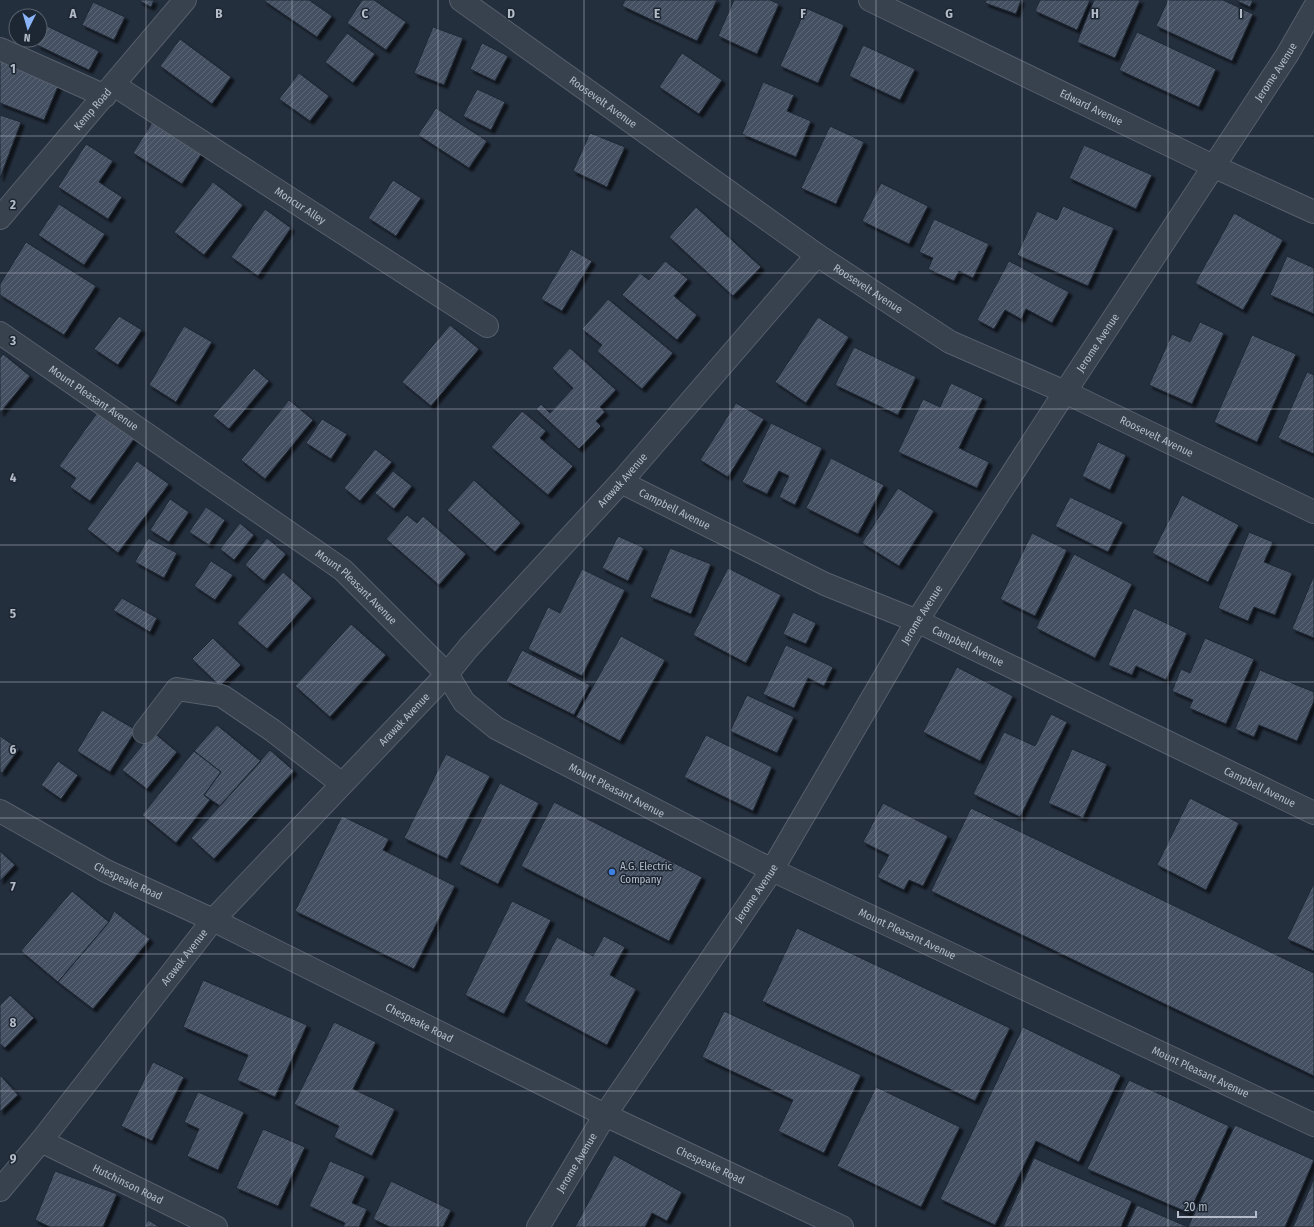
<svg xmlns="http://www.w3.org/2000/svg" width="1314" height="1227" viewBox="0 0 1314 1227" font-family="'Fira Sans Condensed',sans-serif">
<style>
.building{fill:url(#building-hatch);stroke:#1f2835;filter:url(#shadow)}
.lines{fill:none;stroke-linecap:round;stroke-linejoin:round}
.minor-casing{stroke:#565f6c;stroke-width:24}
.minor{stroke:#38414e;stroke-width:22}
.grid{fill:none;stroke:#b4bcc9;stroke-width:1;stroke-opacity:0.55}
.shop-dot{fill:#3f7fe0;stroke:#1d2633;stroke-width:1.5}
.labels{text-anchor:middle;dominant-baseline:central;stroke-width:3;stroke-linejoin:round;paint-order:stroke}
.street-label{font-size:11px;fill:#b4bcc9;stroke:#1d2633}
.poi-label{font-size:11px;fill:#b4bcc9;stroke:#1d2633;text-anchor:start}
.grid-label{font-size:13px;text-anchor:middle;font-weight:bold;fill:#b4bcc9;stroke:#1d2633;stroke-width:3;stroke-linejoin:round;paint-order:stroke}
</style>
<defs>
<pattern id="building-hatch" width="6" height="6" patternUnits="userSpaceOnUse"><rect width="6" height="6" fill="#455162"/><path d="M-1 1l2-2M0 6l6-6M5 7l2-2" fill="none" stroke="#5d6877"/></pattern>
<filter id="shadow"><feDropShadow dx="3.5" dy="3.5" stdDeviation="1" flood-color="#0009"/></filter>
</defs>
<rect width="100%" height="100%" fill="#242f3e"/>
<!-- building -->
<path class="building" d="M 138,0 L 154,0 L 151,7 Z
M 263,0 L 309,0 L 332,16 L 317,37 Z
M 362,0 L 374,0 L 406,22 L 386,50 L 347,23 Z
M 625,0 L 717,0 L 697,41 L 622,6 Z
M 734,0 L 770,0 L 779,4 L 757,54 L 718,36 Z
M 986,0 L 1021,0 L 1016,14 L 985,3 Z
M 1040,0 L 1090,0 L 1077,30 L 1035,11 Z
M 1094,0 L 1140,0 L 1115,58 L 1077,42 Z
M 1168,0 L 1223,0 L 1253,14 L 1232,61 L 1156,26 Z
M 1235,0 L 1253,0 L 1250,7 Z
M 93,2 L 125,17 L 114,40 L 82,25 Z
M 806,8 L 844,25 L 818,83 L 780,66 Z
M 47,26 L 99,51 L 89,70 L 37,45 Z
M 433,27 L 463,38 L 444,85 L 414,73 Z
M 1137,32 L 1216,69 L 1199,107 L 1119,70 Z
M 347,33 L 375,54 L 353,83 L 325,62 Z
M 180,39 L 231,77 L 212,104 L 160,66 Z
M 482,43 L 508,56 L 495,81 L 470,69 Z
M 863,45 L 915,69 L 900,100 L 849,76 Z
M 682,53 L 722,80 L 699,114 L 659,87 Z
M 0,60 L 59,84 L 44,120 L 0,103 Z
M 299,73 L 329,96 L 310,121 L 279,99 Z
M 763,82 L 794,95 L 787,111 L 811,121 L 796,157 L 742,134 Z
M 477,89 L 505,102 L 491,130 L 463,116 Z
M 436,108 L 487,141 L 469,168 L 418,135 Z
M 0,115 L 21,122 L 0,178 Z
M 155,118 L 204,150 L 182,184 L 133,153 Z
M 830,126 L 864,142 L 836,204 L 801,188 Z
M 590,133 L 625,147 L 607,187 L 573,171 Z
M 86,144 L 113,161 L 99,182 L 122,197 L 108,219 L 58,187 Z
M 1084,145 L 1152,175 L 1136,209 L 1069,178 Z
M 393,180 L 421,198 L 396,236 L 368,218 Z
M 213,182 L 243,205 L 204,255 L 174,232 Z
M 881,183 L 928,206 L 909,244 L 862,221 Z
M 59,204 L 105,234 L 84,265 L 38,235 Z
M 1063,206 L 1114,228 L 1088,286 L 1017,255 L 1037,211 L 1057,220 Z
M 696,207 L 761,267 L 733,296 L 669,237 Z
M 265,209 L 291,228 L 258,276 L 231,257 Z
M 1234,213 L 1283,240 L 1243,310 L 1195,283 Z
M 934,219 L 989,244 L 973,278 L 959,271 L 954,281 L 928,269 L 933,258 L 919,252 Z
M 26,242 L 96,286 L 64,335 L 0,295 L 0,284 Z
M 571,249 L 592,261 L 562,311 L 541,299 Z
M 1287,256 L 1314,268 L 1314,314 L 1270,295 Z
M 665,261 L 688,279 L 674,296 L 697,315 L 677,340 L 622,295 L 640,273 L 649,280 Z
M 1009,261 L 1069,292 L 1052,323 L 1026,309 L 1021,319 L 1005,310 L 994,329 L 977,320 Z
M 608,299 L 673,353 L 642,389 L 597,351 L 602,345 L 582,329 Z
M 119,316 L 142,330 L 118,365 L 94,349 Z
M 818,317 L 849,337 L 806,403 L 775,382 Z
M 1200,322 L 1224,333 L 1192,404 L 1149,385 L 1172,334 L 1190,342 Z
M 450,325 L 479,349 L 431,406 L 402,382 Z
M 184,326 L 212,342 L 176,402 L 149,385 Z
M 1252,335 L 1296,354 L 1257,442 L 1214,422 Z
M 854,347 L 916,377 L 898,415 L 835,385 Z
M 570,348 L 616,390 L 600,407 L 605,412 L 596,421 L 601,426 L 579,449 L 536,409 L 541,404 L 550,413 L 573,388 L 552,368 Z
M 3,354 L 30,376 L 0,413 L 0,358 Z
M 254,368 L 269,381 L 229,429 L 213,416 Z
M 1307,372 L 1314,375 L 1314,454 L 1278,438 Z
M 951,383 L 983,398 L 959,448 L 989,462 L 977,488 L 898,452 L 923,399 L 940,407 Z
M 289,400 L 313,420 L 265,479 L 241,460 Z
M 736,403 L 764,419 L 728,477 L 700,460 Z
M 522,411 L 546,431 L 540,438 L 573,466 L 548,495 L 491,447 Z
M 97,413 L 134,439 L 90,501 L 70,487 L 76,478 L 59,466 Z
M 322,419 L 347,434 L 331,459 L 306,443 Z
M 771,423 L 822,448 L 795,505 L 779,497 L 789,476 L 779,471 L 767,494 L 742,482 Z
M 1098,442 L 1126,455 L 1110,490 L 1082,476 Z
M 375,449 L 392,462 L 360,501 L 344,488 Z
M 831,458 L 884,485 L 858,534 L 806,508 Z
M 137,461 L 169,484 L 118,553 L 87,529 Z
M 393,471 L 412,486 L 394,509 L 375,493 Z
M 474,480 L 521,523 L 495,552 L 447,510 Z
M 898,488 L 934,511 L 899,566 L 862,543 Z
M 1182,495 L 1239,525 L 1208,582 L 1152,553 Z
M 1070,497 L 1123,522 L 1108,552 L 1055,526 Z
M 170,499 L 189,512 L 169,542 L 150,530 Z
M 206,507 L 225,520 L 209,545 L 189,532 Z
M 407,515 L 417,523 L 423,516 L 466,554 L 439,585 L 386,539 Z
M 240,523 L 254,535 L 234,560 L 220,549 Z
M 1249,532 L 1273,542 L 1264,562 L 1292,573 L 1275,615 L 1254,607 L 1248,621 L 1218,608 Z
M 1032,533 L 1067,550 L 1035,616 L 1000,599 Z
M 618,536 L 644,548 L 628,581 L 602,568 Z
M 148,538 L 177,553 L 164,578 L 135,562 Z
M 267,538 L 286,554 L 264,581 L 245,565 Z
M 670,548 L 711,564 L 691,614 L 650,597 Z
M 1074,554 L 1132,584 L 1095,658 L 1036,628 Z
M 211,561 L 233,575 L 215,600 L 194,586 Z
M 728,568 L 781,595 L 746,663 L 693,635 Z
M 582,569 L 625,590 L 582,676 L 528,649 L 548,607 L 560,613 Z
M 283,572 L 312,598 L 267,649 L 237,623 Z
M 1314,575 L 1314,638 L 1292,629 Z
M 122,598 L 157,618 L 150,632 L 113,610 Z
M 1134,608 L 1187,633 L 1166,680 L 1136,666 L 1132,675 L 1108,665 Z
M 793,612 L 816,623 L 806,644 L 783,634 Z
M 351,624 L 386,655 L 330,717 L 295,686 Z
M 621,636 L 665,660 L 620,741 L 576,717 Z
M 213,638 L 241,665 L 220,686 L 192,659 Z
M 1205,638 L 1254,659 L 1226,724 L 1189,708 L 1193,700 L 1172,691 L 1181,669 L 1190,673 Z
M 786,645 L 833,667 L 824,686 L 808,678 L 794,708 L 763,694 Z
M 522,650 L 590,685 L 574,715 L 506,681 Z
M 957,667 L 1013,696 L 980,761 L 923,732 Z
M 1260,670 L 1314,692 L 1314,701 L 1297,741 L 1259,725 L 1254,737 L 1235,729 Z
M 747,695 L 794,717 L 777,753 L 730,731 Z
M 102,710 L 136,730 L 110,772 L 77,751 Z
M 1051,714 L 1067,722 L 1020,817 L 973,794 L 1004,732 L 1035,746 Z
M 217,725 L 261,761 L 220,806 L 204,795 L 221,772 L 194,751 Z
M 153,732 L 177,752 L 147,789 L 122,770 Z
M 706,735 L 772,767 L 753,811 L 684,777 Z
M 0,736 L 19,749 L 2,773 L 0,772 Z
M 1072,749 L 1107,764 L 1083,818 L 1048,803 Z
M 270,750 L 294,771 L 214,859 L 191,838 Z
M 194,751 L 221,772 L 204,795 L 210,800 L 176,843 L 142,815 Z
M 446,754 L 490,776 L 447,859 L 404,838 Z
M 58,761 L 78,775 L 61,799 L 41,785 Z
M 500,783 L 539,803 L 498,884 L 459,864 Z
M 1190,798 L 1239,823 L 1206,890 L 1157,865 Z
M 554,802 L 702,877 L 669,941 L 521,866 Z
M 883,803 L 948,836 L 923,886 L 909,880 L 904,890 L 877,877 L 889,855 L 863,842 Z
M 971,808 L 1314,973 L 1314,1076 L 931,891 Z
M 342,816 L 389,839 L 383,850 L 455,886 L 414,969 L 295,911 Z
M 0,851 L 15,865 L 0,881 Z
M 1314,883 L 1314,951 L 1287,939 Z
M 72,891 L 109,922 L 58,982 L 21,951 Z
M 512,901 L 551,920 L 504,1014 L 465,995 Z
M 114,911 L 150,939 L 93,1009 L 58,982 L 109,922 Z
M 797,928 L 1010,1028 L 975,1101 L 762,1001 Z
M 604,936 L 625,947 L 610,975 L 636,989 L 607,1045 L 524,1001 L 557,937 L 593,956 Z
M 203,980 L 307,1025 L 275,1097 L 237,1080 L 248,1055 L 183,1027 Z
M 10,995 L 34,1018 L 5,1048 L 0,1044 L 0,1005 Z
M 724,1011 L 861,1075 L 824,1153 L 778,1131 L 793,1100 L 702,1057 Z
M 334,1022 L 376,1042 L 353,1089 L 395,1109 L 372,1156 L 334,1137 L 339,1126 L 294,1104 Z
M 1023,1027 L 1121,1075 L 1079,1162 L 1036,1141 L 995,1225 L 940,1199 Z
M 153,1062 L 184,1077 L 152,1141 L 121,1126 Z
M 0,1075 L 18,1095 L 0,1112 Z
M 1129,1080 L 1229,1126 L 1189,1213 L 1087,1169 Z
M 876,1087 L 960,1127 L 921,1207 L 837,1166 Z
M 198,1092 L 244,1112 L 218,1170 L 187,1156 L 199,1129 L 184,1122 Z
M 1235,1125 L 1314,1160 L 1285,1227 L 1188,1227 Z
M 263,1129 L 305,1147 L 278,1206 L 236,1188 Z
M 614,1155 L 682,1192 L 667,1221 L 652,1213 L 645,1227 L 575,1227 Z
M 1034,1158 L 1132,1201 L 1121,1227 L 1003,1227 Z
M 330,1161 L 365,1176 L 352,1203 L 367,1209 L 359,1227 L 343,1227 L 345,1223 L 309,1206 Z
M 55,1171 L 117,1194 L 103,1227 L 50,1227 L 35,1220 Z
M 1314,1179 L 1314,1227 L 1293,1227 Z
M 391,1181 L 451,1210 L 443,1227 L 390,1227 L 373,1219 Z
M 1137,1205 L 1188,1227 L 1127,1227 Z
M 148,1220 L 160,1227 L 144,1227 Z"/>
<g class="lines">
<defs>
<g id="minor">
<path id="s1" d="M 461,0 L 817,255 L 950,342 L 1065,392 L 1314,512"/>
<path id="s2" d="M 870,0 L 1213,166 L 1314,212"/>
<path d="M 0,49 L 105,96"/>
<path id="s3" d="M 114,85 L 487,326"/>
<path id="s4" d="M 0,218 L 185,0"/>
<path id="s5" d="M 0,333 L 343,570 L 447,674 L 464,702 L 496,728 L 772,870 L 1314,1125"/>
<path id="s6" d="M 621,482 L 825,584 L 917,621 L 1314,813"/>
<path d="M 144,732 L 177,689 L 222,696 L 272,730 L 342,784"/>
<path id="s7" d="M 0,811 L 106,871 L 213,920 L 605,1115 L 842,1227"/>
<path id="s8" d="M 41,1141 L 216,1227"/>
<path id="s9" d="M 0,1190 L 41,1141 L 213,920 L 447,674 L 469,647 L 621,482 L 817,255"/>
<path id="s10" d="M 538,1227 L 605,1115 L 772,870 L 917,621 L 1065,392 L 1287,55 L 1314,8"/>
</g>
</defs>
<!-- minor casing -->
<use href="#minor" class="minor-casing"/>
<!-- minor -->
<use href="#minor" class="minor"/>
</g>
<!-- grid -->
<path class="grid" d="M 146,0 L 146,1227M 292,0 L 292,1227M 438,0 L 438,1227M 584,0 L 584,1227M 730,0 L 730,1227M 876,0 L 876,1227M 1022,0 L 1022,1227M 1168,0 L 1168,1227M 0,136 L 1314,136M 0,273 L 1314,273M 0,409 L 1314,409M 0,545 L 1314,545M 0,682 L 1314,682M 0,818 L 1314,818M 0,954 L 1314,954M 0,1091 L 1314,1091"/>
<!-- markers -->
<circle class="shop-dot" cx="612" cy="872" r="4"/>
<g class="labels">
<!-- street labels -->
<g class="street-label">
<text stroke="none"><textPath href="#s10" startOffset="1371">Jerome Avenue</textPath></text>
<text stroke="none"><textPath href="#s1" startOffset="175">Roosevelt Avenue</textPath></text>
<text stroke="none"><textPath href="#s2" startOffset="246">Edward Avenue</textPath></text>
<text stroke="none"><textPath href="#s4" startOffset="143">Kemp Road</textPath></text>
<text stroke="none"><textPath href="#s3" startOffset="222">Moncur Alley</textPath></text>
<text stroke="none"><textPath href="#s1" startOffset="499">Roosevelt Avenue</textPath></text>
<text stroke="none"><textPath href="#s10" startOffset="1047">Jerome Avenue</textPath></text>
<text stroke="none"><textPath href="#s5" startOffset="114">Mount Pleasant Avenue</textPath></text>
<text stroke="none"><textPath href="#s1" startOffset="824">Roosevelt Avenue</textPath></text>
<text stroke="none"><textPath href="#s9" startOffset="945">Arawak Avenue</textPath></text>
<text stroke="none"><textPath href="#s6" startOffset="60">Campbell Avenue</textPath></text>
<text stroke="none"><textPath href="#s5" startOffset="438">Mount Pleasant Avenue</textPath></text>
<text stroke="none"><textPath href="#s10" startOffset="723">Jerome Avenue</textPath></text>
<text stroke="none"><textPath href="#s6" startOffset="384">Campbell Avenue</textPath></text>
<text stroke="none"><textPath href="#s9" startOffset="621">Arawak Avenue</textPath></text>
<text stroke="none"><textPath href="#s6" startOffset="708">Campbell Avenue</textPath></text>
<text stroke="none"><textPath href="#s5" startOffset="774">Mount Pleasant Avenue</textPath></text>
<text stroke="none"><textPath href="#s7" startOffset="146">Chespeake Road</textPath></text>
<text stroke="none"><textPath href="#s10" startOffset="399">Jerome Avenue</textPath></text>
<text stroke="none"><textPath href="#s5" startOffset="1098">Mount Pleasant Avenue</textPath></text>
<text stroke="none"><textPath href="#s9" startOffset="297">Arawak Avenue</textPath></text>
<text stroke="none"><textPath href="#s7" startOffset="470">Chespeake Road</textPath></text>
<text stroke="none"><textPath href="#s5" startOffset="1422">Mount Pleasant Avenue</textPath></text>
<text stroke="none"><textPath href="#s10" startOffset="75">Jerome Avenue</textPath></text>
<text stroke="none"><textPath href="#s7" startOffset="794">Chespeake Road</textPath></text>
<text stroke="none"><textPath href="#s8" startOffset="97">Hutchinson Road</textPath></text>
</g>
<!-- poi labels -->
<g class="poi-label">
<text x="620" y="866">A.G. Electric<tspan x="620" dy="13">Company</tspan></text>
</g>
</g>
<g class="grid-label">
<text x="73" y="18">A</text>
<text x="219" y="18">B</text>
<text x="365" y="18">C</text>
<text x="511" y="18">D</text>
<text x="657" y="18">E</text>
<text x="803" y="18">F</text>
<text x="949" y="18">G</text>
<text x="1095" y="18">H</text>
<text x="1241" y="18">I</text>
<text x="13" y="73">1</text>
<text x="13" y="209">2</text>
<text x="13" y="345">3</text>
<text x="13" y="482">4</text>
<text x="13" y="618">5</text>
<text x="13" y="754">6</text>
<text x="13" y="891">7</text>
<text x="13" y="1027">8</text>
<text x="13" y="1163">9</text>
</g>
<!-- north arrow -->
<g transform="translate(28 28) rotate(185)"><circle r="19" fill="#1d2633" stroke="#59626f"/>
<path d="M0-3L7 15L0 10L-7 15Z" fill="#8ab4f8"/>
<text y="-6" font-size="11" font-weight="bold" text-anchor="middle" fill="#b4bcc9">N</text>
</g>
<!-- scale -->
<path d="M1178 1211v6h78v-6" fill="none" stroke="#b4bcc9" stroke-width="2"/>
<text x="1184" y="1211" font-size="12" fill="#b4bcc9" stroke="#1d2633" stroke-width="3" paint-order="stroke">20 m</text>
</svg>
